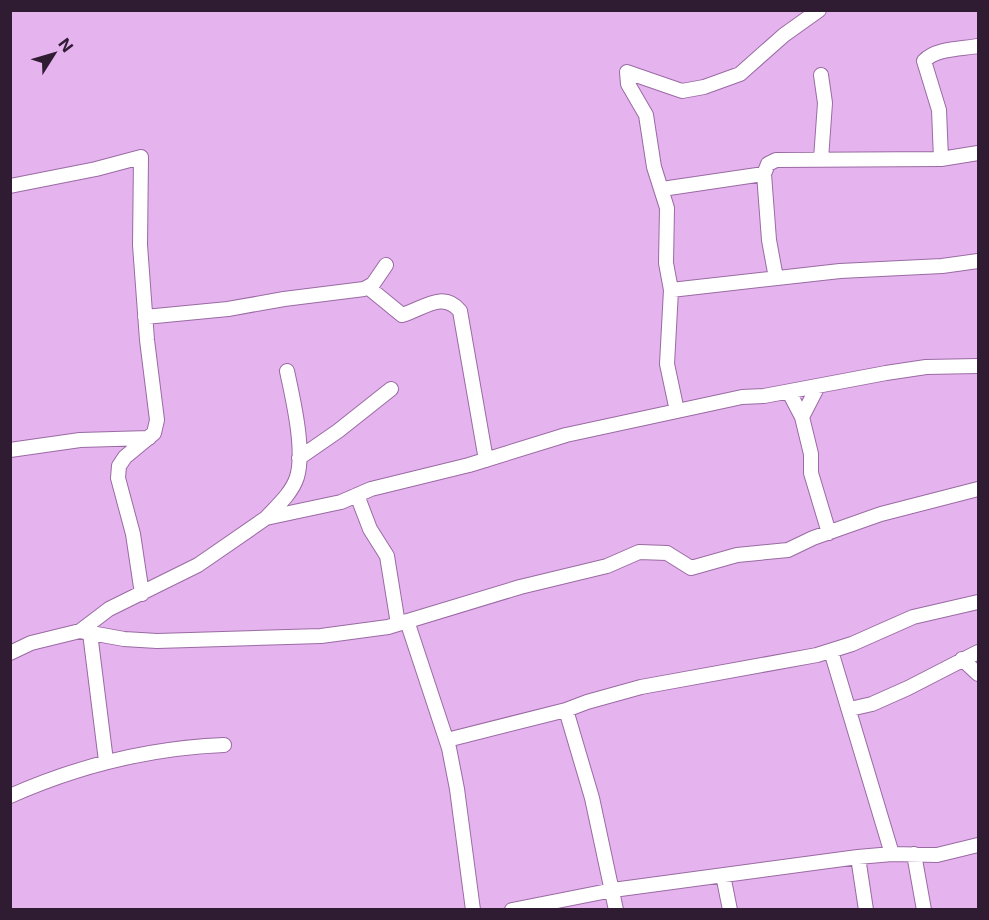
<svg xmlns="http://www.w3.org/2000/svg" width="989" height="920" viewBox="0 0 989 920" font-family="Inter,sans-serif">
<style>
.lines{fill:none;stroke-linecap:round;stroke-linejoin:round}
.minor-casing{stroke:#9a6ba3;stroke-width:16}
.minor{stroke:#fff;stroke-width:14}
</style>
<rect width="100%" height="100%" fill="#e5b3ee"/>
<g class="lines">
<defs>
<path id="minor" d="M 821,159 L 825,103 L 821,75
M 941,159 L 939,110 L 924,61 C 936,48 962,49 978,46
M 10,186 L 96,169 L 141,157 L 140,245 L 147,340 L 157,420 L 154,433 L 125,457 L 119,466 L 118,478 L 133,534 L 142,594
M 662,189 L 764,174
M 776,278 L 769,240 L 764,174 L 768,164 L 776,160 L 941,159 L 978,153
M 369,288 L 402,315 C 423,309 443,290 460,311 L 486,460
M 671,290 L 840,271 L 942,266 L 978,261
M 145,317 L 228,309 L 284,299 L 364,289 L 373,284 L 386,265
M 789,392 L 802,417 L 811,454 L 811,473 L 829,533
M 677,411 L 667,364 L 671,290 L 666,263 L 667,208 L 654,167 L 646,115 L 628,84 L 627,72 L 682,91 L 704,87 L 740,74 L 784,35 L 819,10
M 802,417 L 818,386
M 10,450 L 80,440 L 149,438
M 299,458 L 338,431 L 391,389
M 357,495 L 370,529 L 387,556 L 398,624
M 266,518 C 277,506 292,493 297,477 C 305,450 293,399 287,371
M 407,621 L 449,748 L 457,789 L 473,910
M 80,631 L 124,639 L 157,641 L 321,636 L 388,627 L 520,587 L 607,566 L 639,552 L 667,553 L 691,568 L 737,555 L 788,550 L 813,538 L 881,514 L 978,489
M 90,633 L 106,761
M 831,651 L 892,854
M 10,653 L 31,643 L 80,631 L 109,609 L 198,565 L 266,518 L 341,502 L 371,489 L 469,465 L 566,435 L 742,397 L 764,396 L 886,373 L 926,367 L 978,366
M 962,659 L 978,674
M 850,709 L 872,704 L 908,688 L 978,652
M 566,710 L 592,798 L 616,910
M 447,740 L 566,710 L 587,702 L 641,687 L 817,655 L 852,644 L 913,617 L 978,602
M 10,796 C 80,765 149,748 224,745
M 914,854 L 924,910
M 858,857 L 866,910
M 723,875 L 730,910
M 512,910 L 613,890 L 858,857 L 892,854 L 937,855 L 978,845"/>
</defs>
<!-- minor casing -->
<use href="#minor" class="minor-casing"/>
<!-- minor -->
<use href="#minor" class="minor"/>
</g>
<!-- border -->
<rect width="989" height="920" fill="none" stroke="#2f1c33" stroke-width="24"/>
<!-- north arrow -->
<g transform="translate(54 54) rotate(53)" stroke="#e5b3ee" stroke-width="4.5" paint-order="stroke">
<path d="M0-4.5L10 22L0 15L-10 22Z" fill="#2f1c33"/>
<text y="-9" font-size="16" font-weight="bold" text-anchor="middle" fill="#2f1c33">N</text>
</g>
</svg>
